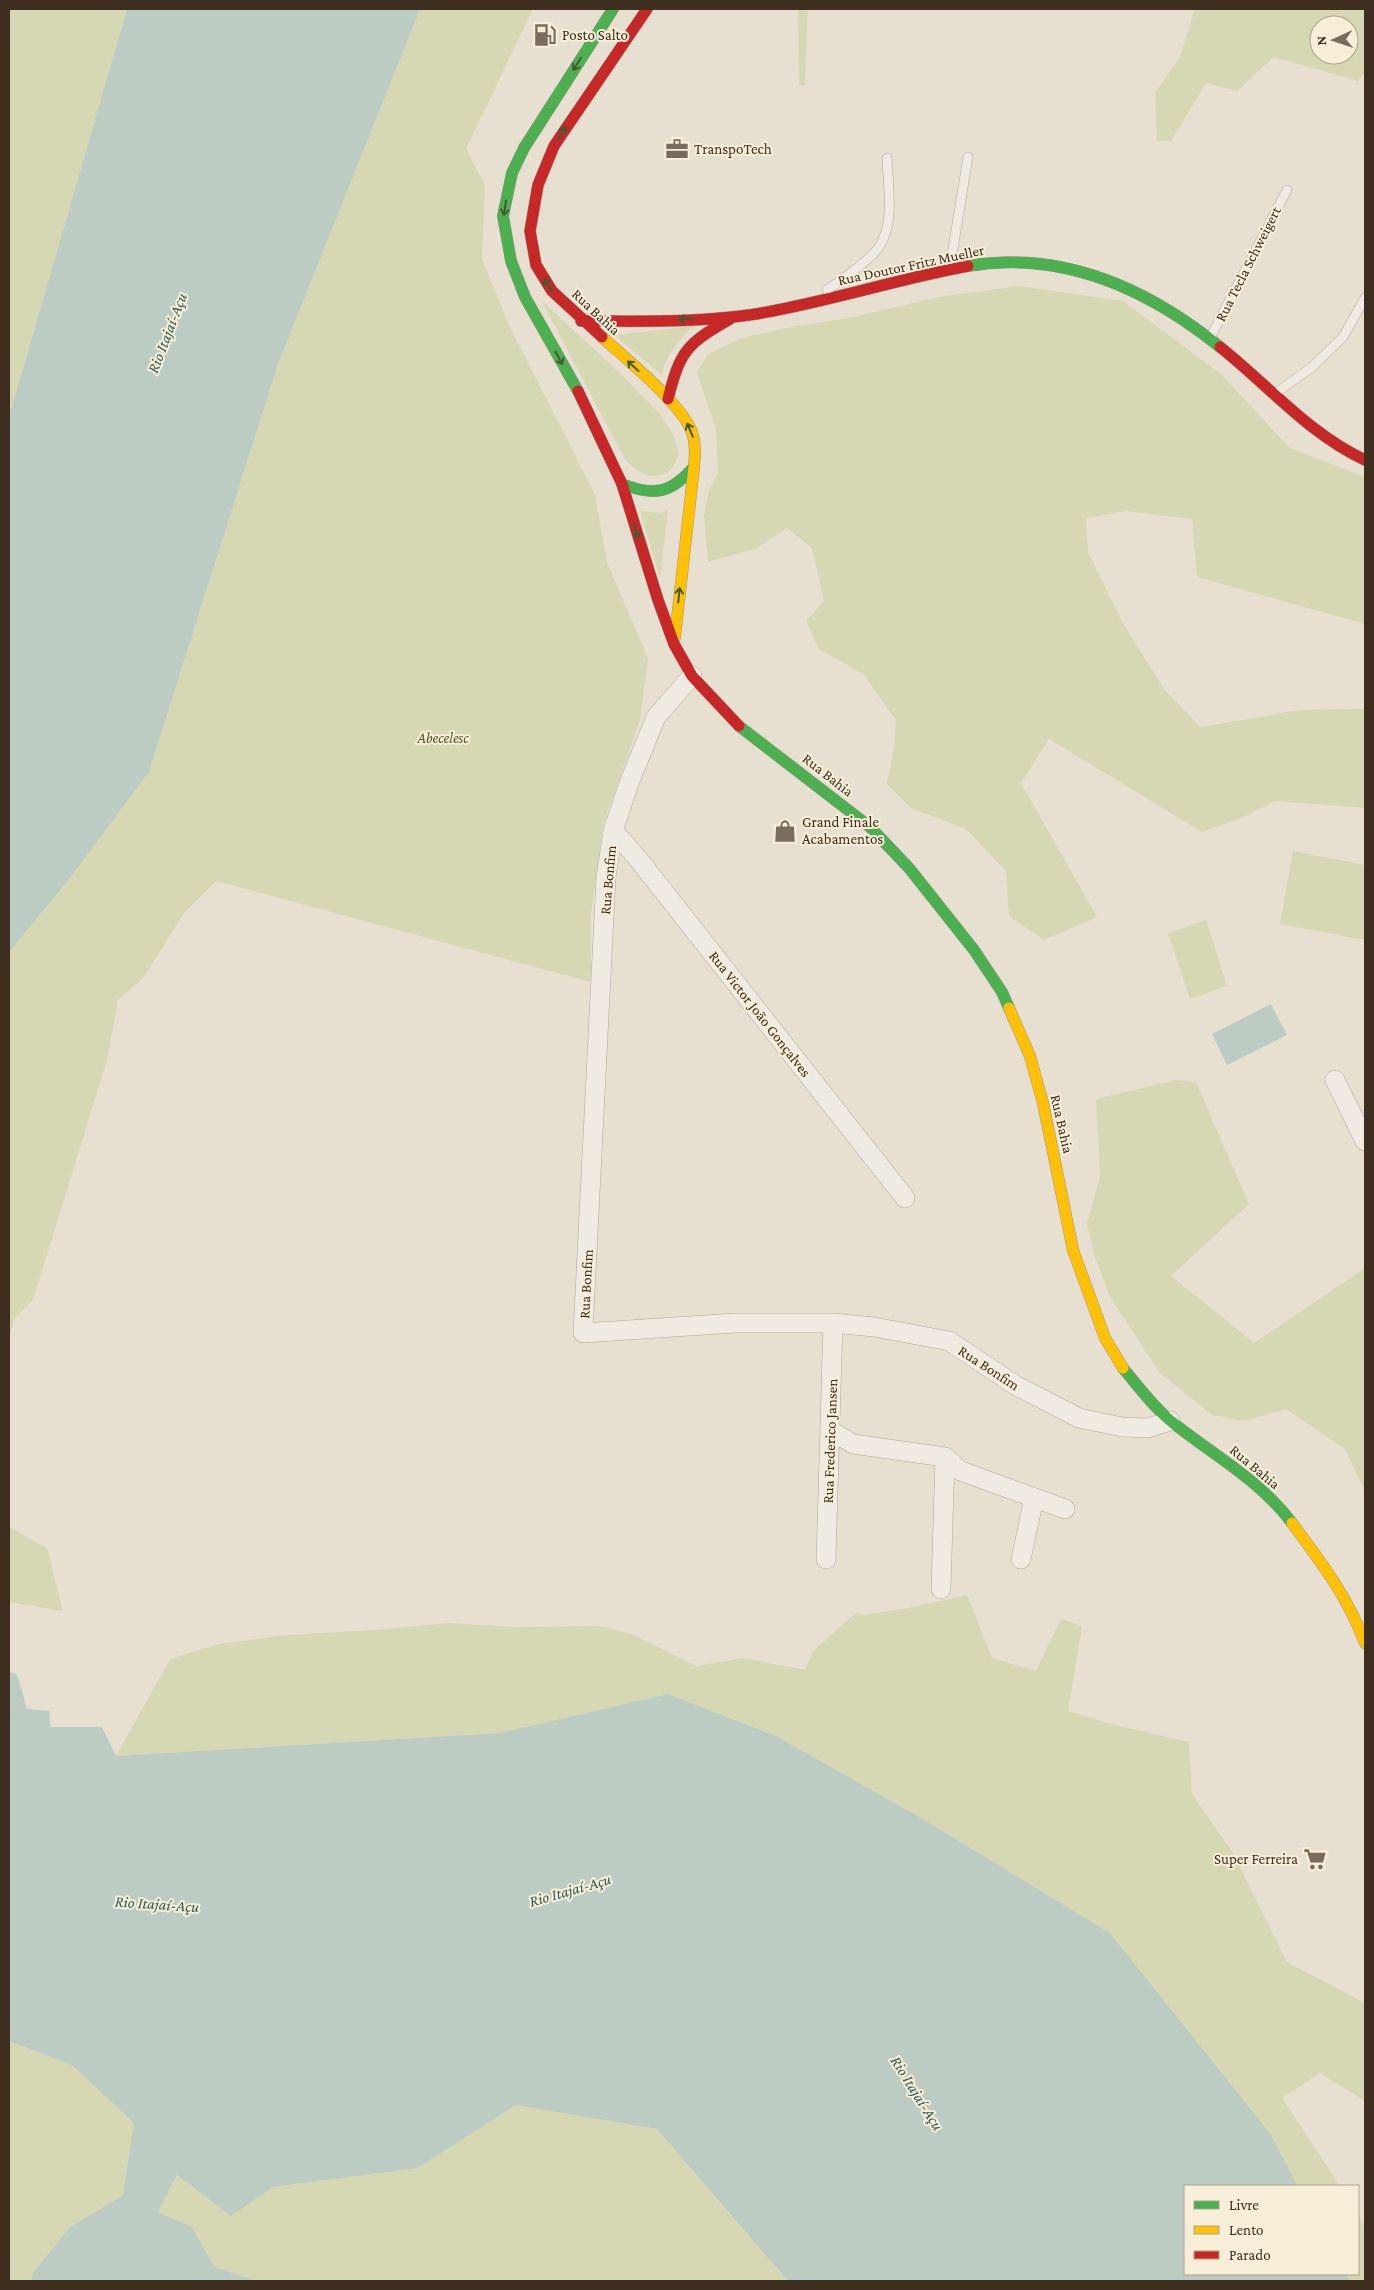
<svg xmlns="http://www.w3.org/2000/svg" width="1374" height="2290" viewBox="0 0 1374 2290" font-family="'Crimson Pro',serif">
<style>
.green{fill:#d6d7b3;fill-rule:evenodd}
.water{fill:#bcccc2}
.lines{fill:none;stroke-linecap:round;stroke-linejoin:round}
.canal{stroke:#bcccc2;stroke-width:20}
.lane-casing{stroke:#ada599;stroke-width:10}
.street-casing{stroke:#ada599;stroke-width:20}
.fast-casing{stroke:#9c958a;stroke-width:12}
.slow-casing{stroke:#9c958a;stroke-width:12}
.jam-casing{stroke:#9c958a;stroke-width:12}
.lane{stroke:#efebe3;stroke-width:9}
.street{stroke:#efebe3;stroke-width:19}
.fast{stroke:#4caf50;stroke-width:11}
.slow{stroke:#ffc107;stroke-width:11}
.jam{stroke:#c62828;stroke-width:11}
.oneway{stroke:#425b31}
.labels{text-anchor:middle;dominant-baseline:central;stroke-width:4;stroke-linejoin:round;paint-order:stroke}
.poi-label{font-size:15px;fill:#3d2e20;stroke:#f7eed8;text-anchor:start}
.street-label{font-size:15px;fill:#3d2e20;stroke:#f7eed8}
.park-label{font-size:15px;font-style:italic;fill:#4d5a26;stroke:#f7eed8}
.water-label{font-size:16px;font-style:italic;fill:#2f5d5a;stroke:#f7eed8}
</style>
<rect width="100%" height="100%" fill="#e7e0d1"/>
<!-- green -->
<path class="green" d="M 9,9 L 127,9 L 9,417 Z
M 420,9 L 533,9 L 466,149 L 485,185 L 482,259 L 509,325 L 595,495 L 607,562 L 648,659 L 640,720 L 603,825 L 591,914 L 591,982 L 216,881 L 184,913 L 144,977 L 118,1000 L 107,1060 L 33,1300 L 15,1318 L 9,1338 L 9,952 L 66,883 L 149,772 L 278,364 Z
M 798,9 L 808,9 L 805,85 L 799,85 Z
M 1195,9 L 1365,9 L 1365,73 L 1358,81 L 1274,57 L 1237,91 L 1206,83 L 1171,141 L 1157,141 L 1155,93 L 1180,57 ZM 1319,25 L 1349,25 L 1349,55 L 1319,55 Z
M 1019,286 L 1123,301 L 1221,374 L 1290,448 L 1365,477 L 1365,624 L 1197,577 L 1192,519 L 1125,511 L 1086,518 L 1088,552 L 1121,620 L 1164,689 L 1200,727 L 1299,710 L 1365,709 L 1365,808 L 1275,801 L 1239,819 L 1202,832 L 1049,739 L 1021,783 L 1097,917 L 1044,940 L 1009,916 L 1006,871 L 966,829 L 911,808 L 887,784 L 894,747 L 896,720 L 863,674 L 819,649 L 806,621 L 824,601 L 812,548 L 787,528 L 757,548 L 708,562 L 704,515 L 709,490 L 718,473 L 716,430 L 697,372 L 708,354 L 742,338 L 795,326 L 849,318 L 939,297 Z
M 542,301 L 622,375 L 660,414 L 673,434 L 679,453 C 677,458 675,465 672,468 C 657,485 635,472 624,458 Z
M 694,326 C 679,341 666,353 662,375 L 614,335 Z
M 668,510 L 660,578 L 640,511 L 661,513 Z
M 1293,851 L 1365,865 L 1365,940 L 1280,924 Z
M 1206,920 L 1227,986 L 1190,999 L 1168,933 Z
M 1175,1080 L 1196,1082 L 1249,1204 L 1171,1276 L 1254,1343 L 1365,1268 L 1365,1492 L 1345,1449 L 1286,1409 L 1244,1421 L 1212,1415 L 1160,1373 L 1110,1297 L 1094,1255 L 1087,1223 L 1100,1176 L 1096,1099 Z
M 9,1527 L 47,1548 L 63,1611 L 9,1602 Z
M 967,1595 L 992,1658 L 1036,1671 L 1061,1619 L 1082,1626 L 1068,1711 L 1115,1725 L 1189,1742 L 1192,1794 L 1233,1853 L 1287,1962 L 1365,2003 L 1365,2101 L 1320,2073 L 1282,2098 L 1340,2186 L 1298,2186 L 1269,2132 L 1110,1933 L 918,1816 L 776,1736 L 668,1694 L 499,1733 L 116,1756 L 170,1659 L 219,1644 L 287,1635 L 376,1630 L 448,1623 L 514,1627 L 600,1626 L 634,1635 L 697,1666 L 743,1658 L 805,1670 L 813,1651 L 856,1613 L 863,1615 L 908,1608 Z
M 9,2041 L 72,2065 L 135,2123 L 123,2195 L 70,2227 L 32,2274 L 32,2281 L 9,2281 Z
M 516,2105 L 657,2129 L 788,2281 L 257,2281 L 215,2267 L 191,2226 L 158,2212 L 177,2175 L 231,2215 L 273,2187 L 418,2168 Z
M 1358,2214 L 1365,2229 L 1365,2281 L 1350,2281 L 1346,2274 L 1358,2274 Z"/>
<!-- water -->
<path class="water" d="M 127,9 L 420,9 L 278,364 L 149,772 L 66,883 L 9,952 L 9,417 Z
M 1271,1004 L 1287,1035 L 1227,1065 L 1212,1034 Z
M 668,1694 L 776,1736 L 918,1816 L 1110,1933 L 1269,2132 L 1298,2186 L 1185,2186 L 1185,2274 L 1346,2274 L 1350,2281 L 788,2281 L 657,2129 L 516,2105 L 418,2168 L 273,2187 L 231,2216 L 177,2175 L 158,2212 L 191,2226 L 215,2267 L 257,2281 L 32,2281 L 32,2274 L 70,2227 L 123,2195 L 134,2123 L 72,2065 L 9,2041 L 9,1707 L 49,1711 L 51,1727 L 102,1727 L 116,1756 L 499,1733 Z"/>
<g class="lines">
<!-- canal -->
<path class="canal" d="M 9,1682 L 16,1707"/>
<defs>
<path id="lane" d="M 950,267 L 968,157
M 827,290 C 840,281 871,259 879,247 C 895,223 888,186 887,158
M 1211,336 L 1287,190
M 1276,393 L 1312,367 L 1343,337 L 1365,298"/>
<path id="street" d="M 692,676 L 656,717 L 629,783 L 613,831 L 606,877 L 583,1333 L 735,1323 L 833,1323 L 874,1327 L 949,1341 L 1015,1385 L 1079,1418 L 1122,1427 L 1148,1428 L 1170,1421
M 613,831 L 635,855 L 905,1198
M 1335,1080 L 1365,1141
M 830,1430 L 853,1444 L 945,1457 L 961,1471 L 1065,1509
M 826,1559 L 833,1323
M 1021,1559 L 1034,1498
M 941,1589 L 945,1457"/>
<path id="fast" d="M 968,266 C 1062,250 1148,289 1220,347
M 578,391 L 525,297 L 511,261 L 503,216 L 512,173 L 524,148 L 613,9
M 622,484 C 655,497 671,493 694,467
M 739,726 L 870,827 L 909,868 L 974,950 L 1002,992 L 1009,1008
M 1123,1368 C 1137,1385 1155,1409 1172,1422 C 1213,1455 1260,1480 1292,1523"/>
<path id="slow" d="M 602,337 C 627,360 680,402 692,432 C 696,444 695,455 694,467 L 675,637
M 1009,1008 L 1030,1056 L 1043,1103 L 1073,1250 L 1105,1338 L 1123,1368
M 1292,1523 C 1322,1564 1347,1595 1365,1643"/>
<path id="jam" d="M 581,321 C 639,321 698,323 756,314 C 828,302 897,279 968,266
M 602,337 L 552,291 L 536,265 L 530,231 L 538,185 L 554,146 L 647,9
M 1220,347 C 1268,385 1309,434 1365,460
M 578,391 L 622,484 L 658,600 L 674,644 L 692,676 L 739,726
M 668,399 C 680,350 688,343 730,319"/>
</defs>
<!-- lane casing -->
<use href="#lane" class="lane-casing"/>
<!-- street casing -->
<use href="#street" class="street-casing"/>
<!-- fast casing -->
<use href="#fast" class="fast-casing"/>
<!-- slow casing -->
<use href="#slow" class="slow-casing"/>
<!-- jam casing -->
<use href="#jam" class="jam-casing"/>
<!-- lane -->
<use href="#lane" class="lane"/>
<!-- street -->
<use href="#street" class="street"/>
<!-- fast -->
<use href="#fast" class="fast"/>
<!-- slow -->
<use href="#slow" class="slow"/>
<!-- jam -->
<use href="#jam" class="jam"/>
</g>
<!-- one-way arrows -->
<defs><path id="oneway-shaft" d="M-6 0H5M1.5-3L5.5 0L1.5 3" fill="none" stroke-width="1.6" stroke-linecap="round" stroke-linejoin="round" transform="scale(1.25)"/></defs>
<g class="oneway">
<use href="#oneway-shaft" transform="translate(577 64) rotate(123)"/>
<use href="#oneway-shaft" transform="translate(562 133) rotate(-57)"/>
<use href="#oneway-shaft" transform="translate(505 208) rotate(98)"/>
<use href="#oneway-shaft" transform="translate(548 285) rotate(-122)"/>
<use href="#oneway-shaft" transform="translate(686 319) rotate(177)"/>
<use href="#oneway-shaft" transform="translate(559 358) rotate(61)"/>
<use href="#oneway-shaft" transform="translate(633 366) rotate(-138)"/>
<use href="#oneway-shaft" transform="translate(690 430) rotate(-113)"/>
<use href="#oneway-shaft" transform="translate(636 531) rotate(73)"/>
<use href="#oneway-shaft" transform="translate(679 595) rotate(-84)"/>
</g>
<!-- icons -->
<defs>
<symbol id="fuel-bare" viewBox="-9 -9 18 18"><path d="M-5.5-6h7V0h2V4h1.3V-2.5L3-4.5l.8-.8L6-3V5H2.5V1h-1V6h-7ZM-4.2-4.7v3.2H.2V-4.7Z" fill="#786c5e" stroke="#f7eed8" stroke-width="2.5" paint-order="stroke"/></symbol>
<symbol id="office-bare" viewBox="-9 -9 18 18"><path d="M-6-3h4V-5.5h4V-3h4V5H-6ZM-1-4.5V-3h2v-1.5ZM-6 0V1H6V0Z" fill="#786c5e" stroke="#f7eed8" stroke-width="2.5" paint-order="stroke"/></symbol>
<symbol id="shop-bare" viewBox="-9 -9 18 18"><path d="M-5-2.5h2.3a2.7 3.5 0 0 1 5.4 0H5L5.5 6h-11ZM-1.5-2.5h3a1.5 2.3 0 0 0-3 0Z" fill="#786c5e" stroke="#f7eed8" stroke-width="2.5" paint-order="stroke"/></symbol>
<symbol id="supermarket-bare" viewBox="-9 -9 18 18"><path d="M-6-5.5h2.5l.6 2H6L4.5 2H-2.5L-4.4-4H-6ZM-1.5 3.2a1.3 1.3 0 1 0 .1 0ZM3 3.2a1.3 1.3 0 1 0 .1 0Z" fill="#786c5e" stroke="#f7eed8" stroke-width="2.5" paint-order="stroke"/></symbol>
</defs>
<g fill-rule="evenodd">
<use href="#fuel-bare" x="529" y="19" width="32" height="32"/>
<use href="#office-bare" x="661" y="133" width="32" height="32"/>
<use href="#shop-bare" x="769" y="815" width="32" height="32"/>
<use href="#supermarket-bare" x="1299" y="1843" width="32" height="32"/>
</g>
<g class="labels">
<!-- poi labels -->
<g class="poi-label">
<text x="562" y="35">Posto Salto</text>
<text x="694" y="149">TranspoTech</text>
<text x="802" y="822">Grand Finale<tspan x="802" dy="17">Acabamentos</tspan></text>
<text x="1298" y="1859" text-anchor="end">Super Ferreira</text>
</g>
<!-- street labels -->
<g class="street-label">
<text transform="translate(1248 264) rotate(-63)">Rua Tecla Schweigert</text>
<text transform="translate(911 265) rotate(-12)">Rua Doutor Fritz Mueller</text>
<text transform="translate(596 312) rotate(43)">Rua Bahia</text>
<text transform="translate(828 775) rotate(38)">Rua Bahia</text>
<text transform="translate(608 880) rotate(-85)">Rua Bonfim</text>
<text transform="translate(760 1014) rotate(52)">Rua Victor João Gonçalves</text>
<text transform="translate(1062 1124) rotate(77)">Rua Bahia</text>
<text transform="translate(586 1284) rotate(-87)">Rua Bonfim</text>
<text transform="translate(989 1368) rotate(33)">Rua Bonfim</text>
<text transform="translate(830 1441) rotate(-88)">Rua Frederico Jansen</text>
<text transform="translate(1255 1467) rotate(40)">Rua Bahia</text>
</g>
<!-- park labels -->
<g class="park-label">
<text x="443" y="738">Abecelesc</text>
</g>
<!-- water labels -->
<g class="water-label">
<text transform="translate(167 333) rotate(-69)">Rio Itajaí-Açu</text>
<text transform="translate(570 1890) rotate(-16)">Rio Itajaí-Açu</text>
<text transform="translate(157 1904) rotate(4)">Rio Itajaí-Açu</text>
<text transform="translate(917 2093) rotate(58)">Rio Itajaí-Açu</text>
</g>
</g>
<!-- border -->
<rect width="1374" height="2290" fill="none" stroke="#3d2e20" stroke-width="20"/>
<!-- legend -->
<rect x="1184" y="2185" width="175" height="90" fill="#f7eed8" stroke="#ada18e"/>
<rect x="1194" y="2201" width="25" height="8" fill="#4caf50" stroke="#ada18e"/>
<text x="1229" y="2210" font-size="15" fill="#3d2e20">Livre</text>
<rect x="1194" y="2226" width="25" height="8" fill="#ffc107" stroke="#ada18e"/>
<text x="1229" y="2235" font-size="15" fill="#3d2e20">Lento</text>
<rect x="1194" y="2251" width="25" height="8" fill="#c62828" stroke="#ada18e"/>
<text x="1229" y="2260" font-size="15" fill="#3d2e20">Parado</text>
<!-- north arrow -->
<g transform="translate(1334 40) rotate(267)"><circle r="24" fill="#f7eed8" stroke="#ada18e"/>
<path d="M0-4L9 19L0 12L-9 19Z" fill="#786c5e"/>
<text y="-8" font-size="14" font-weight="bold" text-anchor="middle" fill="#3d2e20">N</text>
</g>
</svg>
